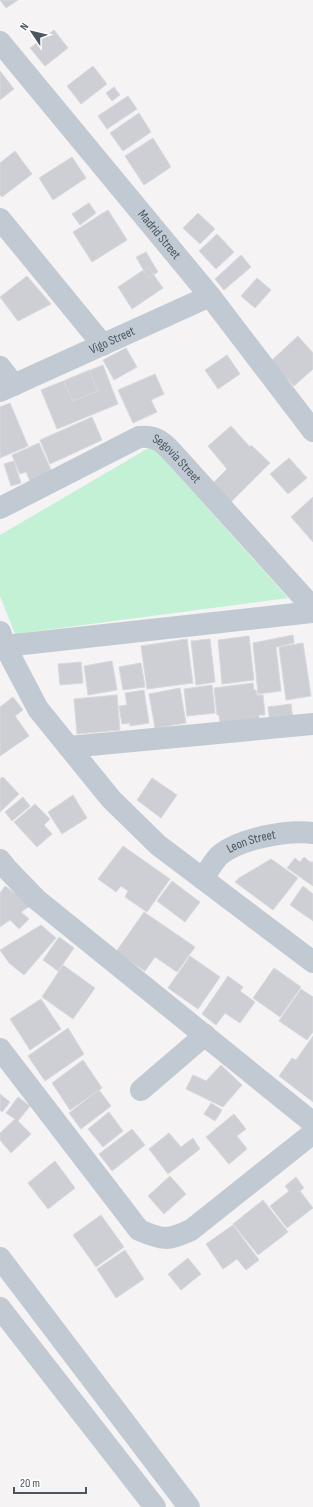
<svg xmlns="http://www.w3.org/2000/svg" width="313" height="1507" viewBox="0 0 313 1507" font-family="'Sofia Sans Condensed',sans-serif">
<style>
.green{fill:#c3f1d5}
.building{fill:#cdcfd5;stroke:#d7d9de}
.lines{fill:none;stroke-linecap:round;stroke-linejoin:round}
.minor{stroke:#c1cad2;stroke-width:22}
.labels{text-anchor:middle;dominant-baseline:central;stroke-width:3;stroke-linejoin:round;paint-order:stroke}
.street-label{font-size:13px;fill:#4a5661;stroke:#fff}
</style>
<rect width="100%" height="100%" fill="#f5f3f3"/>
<!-- green -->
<path class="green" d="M 152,446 L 288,598 L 15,634 L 0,596 L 0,535 Z"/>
<!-- building -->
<path class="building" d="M 0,0 L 18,0 L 6,8 Z
M 54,30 L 68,48 L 45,66 L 30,48 Z
M 93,66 L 107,84 L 81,104 L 67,86 Z
M 0,71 L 14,89 L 0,100 Z
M 114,87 L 120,95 L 112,101 L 106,93 Z
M 128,96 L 137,109 L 107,129 L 98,116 Z
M 139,113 L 151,132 L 123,151 L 110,133 Z
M 153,138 L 171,167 L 144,185 L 125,156 Z
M 15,151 L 32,174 L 2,197 L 0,195 L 0,163 Z
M 72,157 L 86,178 L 53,200 L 39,178 Z
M 89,203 L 96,213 L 80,225 L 72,214 Z
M 108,210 L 127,240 L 92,262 L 73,232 Z
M 198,213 L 215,229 L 200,244 L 183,228 Z
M 217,234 L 234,252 L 216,269 L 199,251 Z
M 146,252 L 158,272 L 148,278 L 136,257 Z
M 241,255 L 251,267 L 224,290 L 215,279 Z
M 148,267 L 163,288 L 132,309 L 118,287 Z
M 27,276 L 51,304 L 18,321 L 0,297 Z
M 257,278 L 271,290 L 255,308 L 241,296 Z
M 298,336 L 313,353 L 313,369 L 294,386 L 271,361 Z
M 126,348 L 137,367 L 114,380 L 103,360 Z
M 227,355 L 240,374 L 218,389 L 205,370 Z
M 103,365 L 118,404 L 57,429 L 41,390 Z
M 89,370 L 98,391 L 73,401 L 64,381 Z
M 155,374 L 164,394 L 151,400 L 157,412 L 133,423 L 118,390 Z
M 10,403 L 28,446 L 0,458 L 0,407 Z
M 92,417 L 102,440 L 50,464 L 40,440 Z
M 231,426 L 250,447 L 251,445 L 270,463 L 231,502 L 212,484 L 227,469 L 208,446 Z
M 39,443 L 52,472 L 30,481 L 26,472 L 20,474 L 12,455 Z
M 289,458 L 307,478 L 288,494 L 270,474 Z
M 14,461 L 21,483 L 11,486 L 4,464 Z
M 313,497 L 313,542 L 291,517 Z
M 293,635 L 294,643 L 276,647 L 281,691 L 258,694 L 253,643 Z
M 249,636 L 254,680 L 222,684 L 218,640 Z
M 187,639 L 193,683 L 147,689 L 141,646 Z
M 210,639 L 215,682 L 196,685 L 191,641 Z
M 303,643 L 311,696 L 286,700 L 279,647 Z
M 112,661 L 117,690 L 88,695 L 84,666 Z
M 81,662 L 83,683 L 60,685 L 58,664 Z
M 141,663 L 145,687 L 123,690 L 119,667 Z
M 253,683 L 254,690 L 256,690 L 257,695 L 263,695 L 265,715 L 259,715 L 259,719 L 220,723 L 219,715 L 217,715 L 214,688 Z
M 212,685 L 215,713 L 187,716 L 184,689 Z
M 180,688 L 186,723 L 155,728 L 149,694 Z
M 144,690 L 149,723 L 130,726 L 130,723 L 122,724 L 119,706 L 127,705 L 125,693 Z
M 117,695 L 120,730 L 77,734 L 74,699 Z
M 13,697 L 23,710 L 15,716 L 29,736 L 0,756 L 0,707 Z
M 291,704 L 293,720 L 270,723 L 268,707 Z
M 3,777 L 19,794 L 0,812 L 0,779 Z
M 152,778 L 177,795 L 161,818 L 137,800 Z
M 73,795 L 87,818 L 62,834 L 48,812 Z
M 23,797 L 30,806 L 12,821 L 5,812 Z
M 35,804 L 50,819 L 44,825 L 52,834 L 37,847 L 14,822 Z
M 123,846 L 170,879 L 147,912 L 125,897 L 128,891 L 121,886 L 116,892 L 98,879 Z
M 304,857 L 310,862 L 313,862 L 313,886 L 287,868 L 295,858 L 300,862 Z
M 271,859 L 298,878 L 273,910 L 235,882 L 239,878 Z
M 172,881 L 200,902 L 185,922 L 157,901 Z
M 5,886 L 27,902 L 30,906 L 21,912 L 29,919 L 19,929 L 10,920 L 0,927 L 0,893 Z
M 303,886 L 313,894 L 313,921 L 290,905 Z
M 144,912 L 195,947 L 177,972 L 155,957 L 145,971 L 116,952 Z
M 41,925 L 56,938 L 24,975 L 9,963 L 0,950 Z
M 59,937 L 74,948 L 58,971 L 43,960 Z
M 190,956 L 220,977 L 198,1009 L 168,988 Z
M 63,965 L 95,988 L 73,1019 L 42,997 Z
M 274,968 L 301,987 L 280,1017 L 253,998 Z
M 228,976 L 243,987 L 240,991 L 255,1002 L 240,1023 L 225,1013 L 216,1025 L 202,1014 Z
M 301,989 L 313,997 L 313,1032 L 307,1040 L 279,1021 Z
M 41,999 L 61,1029 L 30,1050 L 10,1019 Z
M 68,1028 L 84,1054 L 45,1081 L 28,1056 Z
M 313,1036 L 313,1102 L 279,1076 L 292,1058 L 296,1060 Z
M 83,1060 L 102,1088 L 70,1110 L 52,1083 Z
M 221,1065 L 242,1085 L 223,1107 L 186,1089 L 193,1075 L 206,1081 Z
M 99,1090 L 111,1106 L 81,1129 L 69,1113 Z
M 0,1094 L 10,1102 L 2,1112 L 0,1110 Z
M 18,1097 L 30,1106 L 18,1121 L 31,1134 L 11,1153 L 0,1140 L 0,1133 L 15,1119 L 6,1113 Z
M 211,1103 L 222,1110 L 215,1121 L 204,1114 Z
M 109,1112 L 123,1131 L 103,1147 L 88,1129 Z
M 234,1114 L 246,1129 L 237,1136 L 247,1149 L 229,1164 L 206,1137 Z
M 132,1129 L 145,1145 L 112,1171 L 99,1154 Z
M 169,1133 L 181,1147 L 193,1138 L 200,1149 L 168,1174 L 149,1149 Z
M 55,1161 L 75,1188 L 48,1209 L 28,1183 Z
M 170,1176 L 186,1194 L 164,1214 L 148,1196 Z
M 296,1177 L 304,1188 L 300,1191 L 313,1208 L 287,1228 L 270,1206 L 289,1191 L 285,1186 Z
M 263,1200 L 288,1232 L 258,1255 L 233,1224 Z
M 101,1215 L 124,1247 L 96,1267 L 73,1235 Z
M 233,1225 L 259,1260 L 246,1270 L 237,1259 L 223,1269 L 206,1244 Z
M 125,1250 L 144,1279 L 116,1298 L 97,1269 Z
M 188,1258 L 201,1274 L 181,1290 L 168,1274 Z"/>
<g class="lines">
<!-- minor -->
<g class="minor">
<path id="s1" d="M 0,42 L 210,296 L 313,431"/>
<path d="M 0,219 L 103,345"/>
<path d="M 0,367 L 14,385"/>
<path id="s2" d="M 0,391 L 210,296"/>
<path id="s3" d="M 0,508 L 139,437 C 154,435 162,441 172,452 L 313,608"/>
<path d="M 0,632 L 5,646 L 38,709 L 111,799 L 158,845 L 313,962"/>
<path d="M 5,646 L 313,612"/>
<path d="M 69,747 L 313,724"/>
<path d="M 0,860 L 8,870 L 36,899 L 313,1123"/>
<path id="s4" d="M 203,879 C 208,871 214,860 221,854 C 242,838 287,830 313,833"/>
<path d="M 0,1049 L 139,1230 C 162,1240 168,1241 191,1230 L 313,1133"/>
<path d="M 141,1090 L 205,1035"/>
<path d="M 0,1258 L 189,1507"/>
<path d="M 0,1308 L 155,1507"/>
</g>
</g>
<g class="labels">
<!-- street labels -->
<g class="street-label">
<text stroke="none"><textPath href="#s1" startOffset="250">Madrid Street</textPath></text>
<text stroke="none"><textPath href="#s2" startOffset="123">Vigo Street</textPath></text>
<text stroke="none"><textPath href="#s3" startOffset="202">Segovia Street</textPath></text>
<text stroke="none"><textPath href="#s4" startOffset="64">Leon Street</textPath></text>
</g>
</g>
<!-- north arrow -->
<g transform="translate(32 32) rotate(305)" stroke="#ffffff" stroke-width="3" paint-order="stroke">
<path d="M0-3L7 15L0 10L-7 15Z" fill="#4a5661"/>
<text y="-6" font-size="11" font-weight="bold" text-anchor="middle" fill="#4a5661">N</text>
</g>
<!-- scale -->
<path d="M14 1487v6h72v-6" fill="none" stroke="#4a5661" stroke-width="2"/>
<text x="20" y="1487" font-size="12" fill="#4a5661" stroke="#ffffff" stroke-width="3" paint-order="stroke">20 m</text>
</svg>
